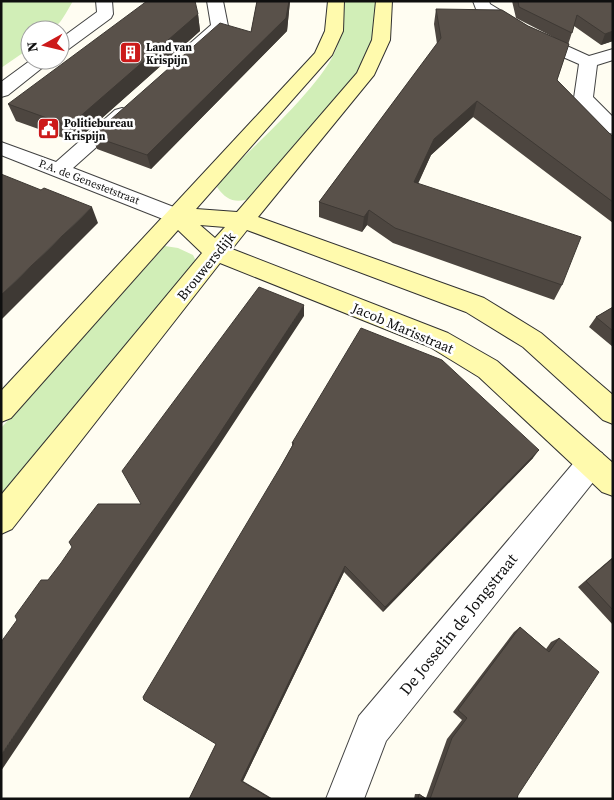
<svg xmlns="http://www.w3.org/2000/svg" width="614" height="800" viewBox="0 0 614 800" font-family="'Source Serif 4',serif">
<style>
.green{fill:#d1eeb7}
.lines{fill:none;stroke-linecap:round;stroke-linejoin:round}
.street-casing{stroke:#424242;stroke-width:2}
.secondary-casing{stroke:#313131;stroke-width:2}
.street{fill:#fff;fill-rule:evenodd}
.secondary{fill:#fffaad;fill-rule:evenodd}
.wall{fill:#4d4640}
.shaded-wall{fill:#3e3934}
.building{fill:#59514a;stroke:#3e3934}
.labels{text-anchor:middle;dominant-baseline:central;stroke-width:5;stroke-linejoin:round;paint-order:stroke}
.far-poi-label{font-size:11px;font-weight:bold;fill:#0f0f0f;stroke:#fff;text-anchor:start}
.far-street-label{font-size:11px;fill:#0f0f0f;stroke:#fff}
.street-label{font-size:14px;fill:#0f0f0f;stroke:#fff}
.near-street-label{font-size:16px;fill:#0f0f0f;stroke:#fff}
</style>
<rect width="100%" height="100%" fill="#fffdf2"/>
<!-- green -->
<path class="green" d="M 1,1 L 73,1 C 58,26 60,30 30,30 L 30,48 L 1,68 Z
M 345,1 L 380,1 L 375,40 L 360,74 L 255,197 C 238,203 228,203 217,187 L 220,180 C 250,150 324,84 337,47 C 342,33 343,16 345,1 Z
M 165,246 L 178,248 L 193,255 L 197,263 L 1,502 L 1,428 Z"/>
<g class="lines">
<defs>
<path id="street" d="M 96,1 L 112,1 L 113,14 L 111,18 L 66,51 L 60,52 L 60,39 L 97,12 Z
M 207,1 L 223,1 L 228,26 L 199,54 L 187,54 L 184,50 L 187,46 L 211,25 Z
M 473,1 L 489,1 L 490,4 L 536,32 L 589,56 L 613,49 L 613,60 L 597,65 L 593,97 L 613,117 L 613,134 L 606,132 L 574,98 L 579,64 L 524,40 L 476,9 Z
M 31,60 L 52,60 L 8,95 L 1,97 L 1,82 Z
M 122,108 L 129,110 L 132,114 L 129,118 L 73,168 L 184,211 L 187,216 L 184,221 L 176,224 L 168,221 L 1,155 L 1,142 L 56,162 L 115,110 Z
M 592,449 L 602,453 L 607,462 L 602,471 L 386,741 L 364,799 L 326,799 L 359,716 L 582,453 Z"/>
<path id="secondary" d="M 328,1 L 344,1 L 343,31 L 332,55 L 196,209 L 237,212 L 357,73 L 372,40 L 376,1 L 392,1 L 390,40 L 374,75 L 258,217 L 484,298 L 541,333 L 613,395 L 613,424 L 603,420 L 523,347 L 466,312 L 247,230 L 232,249 L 448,333 L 497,361 L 613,463 L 613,496 L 602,492 L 479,377 L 430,347 L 220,263 L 12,529 L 1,534 L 1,495 L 202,253 L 178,230 L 11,418 L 1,422 L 1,391 L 315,53 L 325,31 ZM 200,225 L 225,227 L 215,238 Z"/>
</defs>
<!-- street casing -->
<use href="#street" class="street-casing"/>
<!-- secondary casing -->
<use href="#secondary" class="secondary-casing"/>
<!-- street -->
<use href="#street" class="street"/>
<!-- secondary -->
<use href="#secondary" class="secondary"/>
</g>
<!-- wall -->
<path class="wall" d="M 257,1 L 290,1 L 287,31 L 151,169 L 97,149 L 92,136 L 251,32 Z
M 512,1 L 613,1 L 613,41 L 601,45 L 574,26 L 557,80 L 613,137 L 613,223 L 473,117 L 431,155 L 418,184 L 562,285 L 554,300 L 393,243 L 367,225 L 362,232 L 319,217 L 319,202 L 437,44 L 434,24 L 436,9 L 528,26 L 555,38 L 516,18 Z
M 198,14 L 200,31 L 75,142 L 16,121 L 8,104 Z
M 613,307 L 613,347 L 589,327 L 596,317 Z
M 292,443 L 533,458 L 383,612 L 344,572 L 243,781 L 189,799 L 216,744 L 281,466 L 292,446 Z
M 613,557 L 613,625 L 578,587 Z
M 520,627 L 546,649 L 551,642 L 559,638 L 517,799 L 414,799 L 415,794 L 419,794 L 426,798 L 447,739 L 462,720 L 453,712 L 514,632 Z"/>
<!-- shaded-wall -->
<path class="shaded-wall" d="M 289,1 L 290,1 L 287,31 L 151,169 L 147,155 Z
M 198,14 L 200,31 L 75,142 L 69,126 Z
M 613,31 L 613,41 L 601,45 L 605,34 Z
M 477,101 L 473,117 L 431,155 L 411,198 L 414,182 L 434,139 Z
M 92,207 L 98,223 L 1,320 L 1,295 Z
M 369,210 L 367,225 L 362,232 L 364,217 Z
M 304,305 L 304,316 L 218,447 L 1,771 L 1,755 Z
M 539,450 L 533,458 L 383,612 L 385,607 Z
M 345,566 L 344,572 L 243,781 L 273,799 L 271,799 L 241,781 Z"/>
<!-- building -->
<path class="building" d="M 147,1 L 195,1 L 198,14 L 69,126 L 8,104 Z
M 257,1 L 289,1 L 286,18 L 147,155 L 92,136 L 220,23 L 251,32 Z
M 518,1 L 613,1 L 613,31 L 605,34 L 577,15 L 572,33 L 519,7 Z
M 436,9 L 502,10 L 528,26 L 569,44 L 557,80 L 613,137 L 613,202 L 477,101 L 434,139 L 414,182 L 581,237 L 562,285 L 395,228 L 369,210 L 364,217 L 319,202 L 441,38 Z
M 1,174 L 41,190 L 44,188 L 92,207 L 1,295 Z
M 259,287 L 304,305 L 216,439 L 1,755 L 1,642 L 17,620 L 15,616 L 41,580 L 48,580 L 61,563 L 72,547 L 69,542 L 98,504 L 141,504 L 122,471 Z
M 613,307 L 613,331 L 596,317 Z
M 361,328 L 442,360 L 539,450 L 385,607 L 345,566 L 241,781 L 271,799 L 189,799 L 216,744 L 144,700 L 143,697 L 281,466 L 294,443 L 292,443 Z
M 613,558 L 613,610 L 586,581 Z
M 520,627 L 549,652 L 559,638 L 599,672 L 518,795 L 517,799 L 430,799 L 452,738 L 467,718 L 458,710 Z
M 419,794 L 426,799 L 418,799 Z"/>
<!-- icons -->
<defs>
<symbol id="building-square" viewBox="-11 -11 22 22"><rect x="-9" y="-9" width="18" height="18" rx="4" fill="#cc1a1a" stroke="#fff"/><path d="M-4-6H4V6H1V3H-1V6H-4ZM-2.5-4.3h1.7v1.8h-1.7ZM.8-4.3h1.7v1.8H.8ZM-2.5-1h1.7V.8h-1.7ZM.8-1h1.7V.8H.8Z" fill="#fff"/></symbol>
<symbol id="civic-square" viewBox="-11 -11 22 22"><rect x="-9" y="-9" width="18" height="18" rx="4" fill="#cc1a1a" stroke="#fff"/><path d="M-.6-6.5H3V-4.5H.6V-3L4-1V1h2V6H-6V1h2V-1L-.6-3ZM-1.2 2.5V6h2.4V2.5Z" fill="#fff"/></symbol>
</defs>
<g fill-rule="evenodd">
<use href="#building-square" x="118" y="40" width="25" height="25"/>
<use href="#civic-square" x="36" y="116" width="25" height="25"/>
</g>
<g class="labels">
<!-- far-poi labels -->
<g class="far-poi-label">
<text x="146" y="47">Land van<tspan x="146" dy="13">Krispijn</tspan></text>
<text x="64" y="123">Politiebureau<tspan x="64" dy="13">Krispijn</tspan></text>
</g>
<!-- far-street labels -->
<g class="far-street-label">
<text transform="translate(89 182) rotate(21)">P.A. de Genestetstraat</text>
</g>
<!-- street labels -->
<g class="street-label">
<text transform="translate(206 266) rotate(-51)">Brouwersdijk</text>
<text transform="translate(403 328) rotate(23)">Jacob Marisstraat</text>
</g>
<!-- near-street labels -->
<g class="near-street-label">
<text transform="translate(458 624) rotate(-51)">De Josselin de Jongstraat</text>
</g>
</g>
<!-- border -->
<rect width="614" height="800" fill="none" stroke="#0f0f0f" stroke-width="5"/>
<!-- north arrow -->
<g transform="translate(45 45) rotate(262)"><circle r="24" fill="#ffffff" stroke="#9f9f9f"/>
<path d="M0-4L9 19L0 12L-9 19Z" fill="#cc1a1a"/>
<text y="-8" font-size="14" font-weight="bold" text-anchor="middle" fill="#0f0f0f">N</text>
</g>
</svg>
